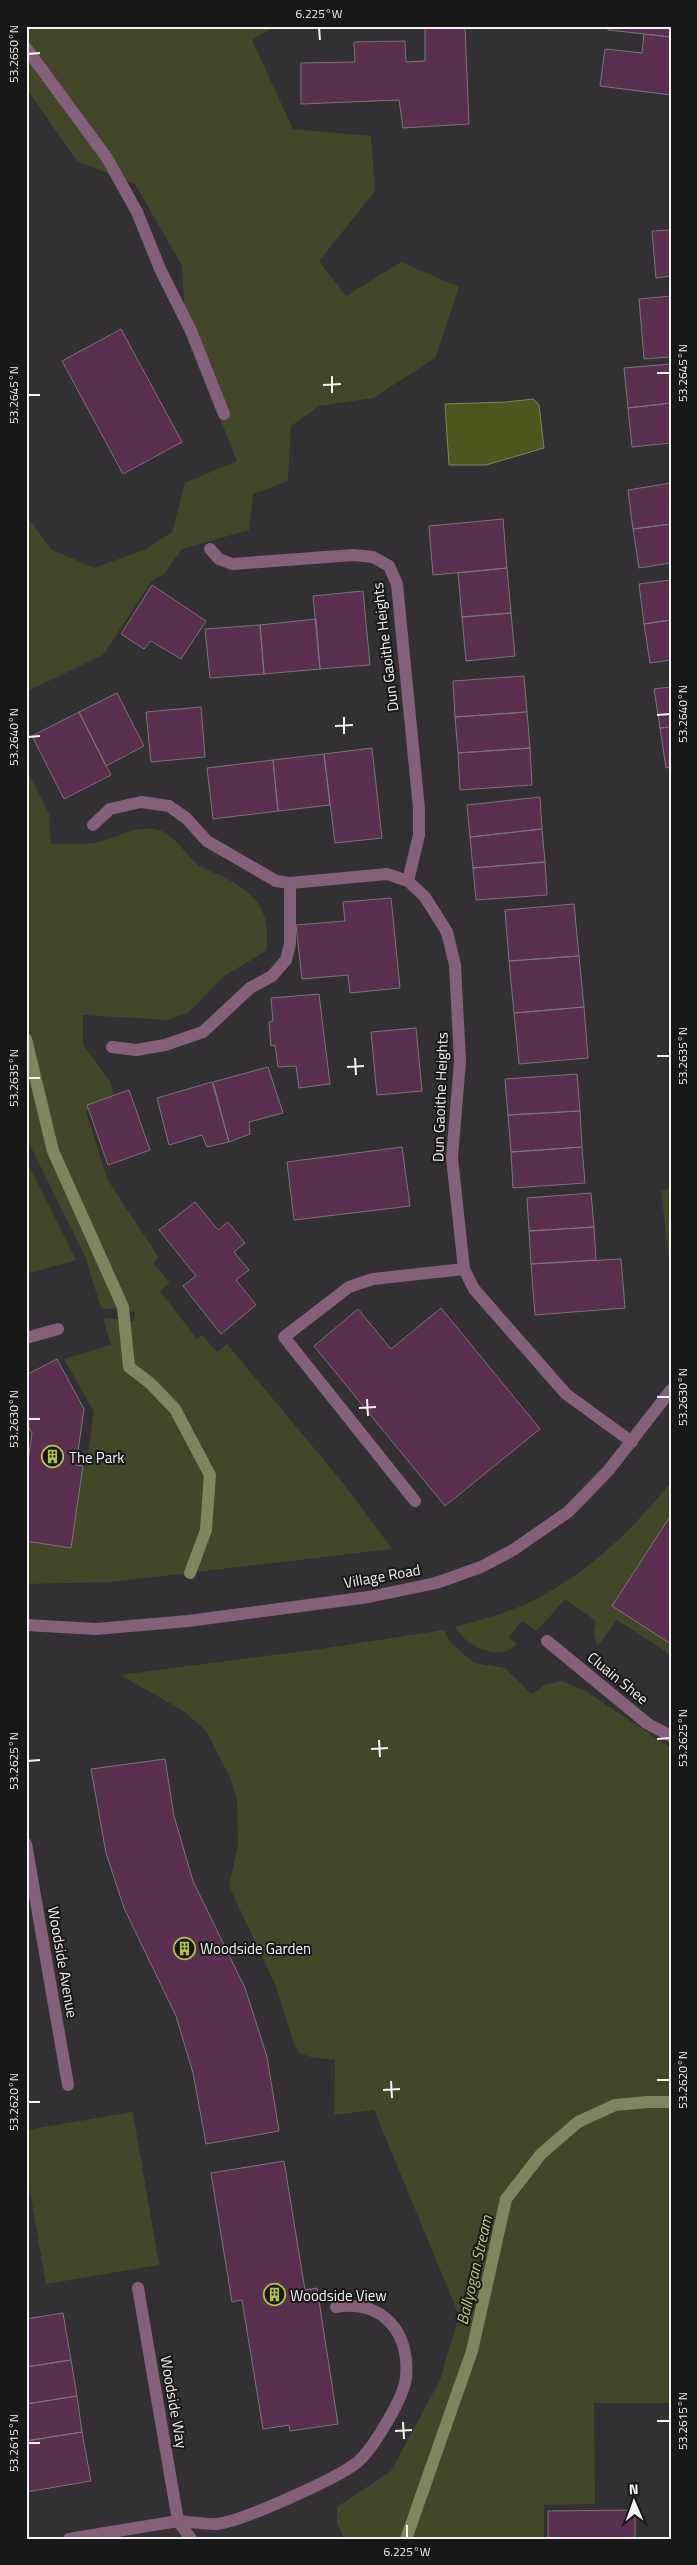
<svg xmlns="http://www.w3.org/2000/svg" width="697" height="2565" viewBox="0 0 697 2565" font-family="'Titillium Web',sans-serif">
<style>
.green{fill:#424729}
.water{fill:#4e551f;stroke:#80845f}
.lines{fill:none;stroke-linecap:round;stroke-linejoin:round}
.stream{stroke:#80845f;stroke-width:12}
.building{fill:#5a2f4f;stroke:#797678}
.lane{stroke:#85607b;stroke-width:12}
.street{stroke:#85607b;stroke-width:12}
.ticks{fill:none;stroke:#f5f3f4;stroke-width:2}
.labels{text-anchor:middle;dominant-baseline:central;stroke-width:4;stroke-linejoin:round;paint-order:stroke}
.street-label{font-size:15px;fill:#f5f3f4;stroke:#191819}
.poi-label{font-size:15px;fill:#f5f3f4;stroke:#191819;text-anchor:start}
.water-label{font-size:16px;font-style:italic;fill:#bfcc7a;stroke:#191819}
.neatline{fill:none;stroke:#f5f3f4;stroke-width:2}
.ticks-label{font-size:12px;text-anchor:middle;fill:#f5f3f4}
</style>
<rect width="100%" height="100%" fill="#323032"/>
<!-- green -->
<path class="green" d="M 26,26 L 275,26 L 252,40 L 293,129 L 371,136 L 375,191 L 319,261 L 346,296 L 401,262 L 459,287 L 435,358 L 373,398 L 319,406 L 291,426 L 288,481 L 253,494 L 249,530 L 182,549 L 164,574 L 152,581 L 103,655 L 26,692 L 26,515 L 51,549 L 94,568 L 144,550 L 172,532 L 185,483 L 237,461 L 186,334 L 182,266 L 135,184 L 77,161 L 26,88 Z
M 26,768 L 49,814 L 51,844 C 64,844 79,845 93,843 C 115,840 131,826 155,829 C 173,832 185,854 198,865 C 207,871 220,874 229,880 C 260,897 271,915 266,951 L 224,976 L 188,1013 L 168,1020 L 83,1015 L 83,1045 L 111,1083 L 115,1103 L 86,1111 L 107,1179 L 159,1258 L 153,1263 L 170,1283 L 160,1291 L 197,1339 L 202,1335 L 217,1352 L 227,1344 L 343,1483 L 392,1549 L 111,1582 L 26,1584 L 26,1541 L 71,1547 L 83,1466 L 86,1466 L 94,1412 L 64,1359 L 111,1345 L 103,1318 L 134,1321 L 135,1312 L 101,1308 L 85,1256 L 26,1137 Z
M 26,1160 L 76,1260 L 26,1274 Z
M 671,1188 L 671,1274 L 661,1191 Z
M 671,1482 L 671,1655 L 617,1620 L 597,1647 L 594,1631 L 596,1621 L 565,1599 L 537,1631 L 522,1621 L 508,1637 L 517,1644 C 498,1663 466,1646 455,1627 C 479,1620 505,1614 528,1603 C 586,1575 631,1532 671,1482 Z
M 444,1630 L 450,1642 L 474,1663 L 505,1668 L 532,1694 L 545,1685 L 561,1681 L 584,1690 L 671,1748 L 671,2403 L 594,2403 L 595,2504 L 544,2505 L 544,2539 L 344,2539 L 337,2522 L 337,2507 L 391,2471 L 440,2380 L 459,2315 L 374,2110 L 334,2115 L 335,2060 L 311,2057 L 299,2053 L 294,2044 L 276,1986 L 229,1886 L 238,1845 L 237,1799 L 231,1779 L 206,1731 L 182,1710 L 120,1675 L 320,1649 Z
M 133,2112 L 159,2265 L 46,2284 L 26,2168 L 26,2130 Z"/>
<!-- water -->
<path class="water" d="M 533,399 L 539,405 L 544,448 L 486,465 L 449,465 L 445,404 L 506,402 Z"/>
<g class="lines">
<!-- stream -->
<path class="stream" d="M 26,1039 L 53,1151 L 123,1307 L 129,1367 L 150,1383 L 175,1409 L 210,1475 L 206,1530 L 190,1573
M 406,2539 L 472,2351 L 506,2199 L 541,2154 L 578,2122 L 615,2105 L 647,2102 L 671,2102"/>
</g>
<!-- building -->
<path class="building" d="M 425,26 L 465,26 L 469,124 L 403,128 L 399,100 L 301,104 L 301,63 L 355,62 L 354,42 L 405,41 L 406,62 L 425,61 Z
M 608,26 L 671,26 L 671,37 L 608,30 Z
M 644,34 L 671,37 L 671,95 L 600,86 L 605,49 L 642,53 Z
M 671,230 L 671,276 L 656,278 L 652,231 Z
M 671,296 L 671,357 L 644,359 L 639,299 Z
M 121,329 L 182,442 L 123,474 L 62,361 Z
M 671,364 L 671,403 L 628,408 L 624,368 Z
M 671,403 L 671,443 L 632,447 L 628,408 Z
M 671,483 L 671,524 L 633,529 L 628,490 Z
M 503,519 L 507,568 L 433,575 L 429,526 Z
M 671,524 L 671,563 L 639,568 L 633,529 Z
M 507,568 L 511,613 L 462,617 L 458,573 Z
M 671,580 L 671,620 L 644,624 L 639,584 Z
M 152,585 L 206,621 L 181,659 L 151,641 L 144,649 L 121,634 Z
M 363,591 L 370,665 L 320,669 L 313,596 Z
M 511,613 L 515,656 L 466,661 L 462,617 Z
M 316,619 L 320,669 L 264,674 L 260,625 Z
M 671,620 L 671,660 L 650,663 L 644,624 Z
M 260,625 L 264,674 L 210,678 L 205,629 Z
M 524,676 L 527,712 L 455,717 L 453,681 Z
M 671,687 L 671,727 L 660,728 L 654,689 Z
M 117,693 L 144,746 L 106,766 L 79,712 Z
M 201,707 L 205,757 L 151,762 L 146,712 Z
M 79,712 L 111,775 L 64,799 L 32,736 Z
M 527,712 L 530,748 L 458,753 L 455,717 Z
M 671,727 L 671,767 L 666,768 L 660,728 Z
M 372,748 L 382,838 L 335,843 L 324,754 Z
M 530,748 L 532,785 L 460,790 L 458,753 Z
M 324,754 L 330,805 L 278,811 L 273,760 Z
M 273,760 L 278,811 L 213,819 L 207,768 Z
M 540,797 L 542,829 L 470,837 L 467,805 Z
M 542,829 L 545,862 L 473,868 L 470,837 Z
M 545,862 L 547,895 L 476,900 L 473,868 Z
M 391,898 L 400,988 L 350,993 L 348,975 L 302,979 L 296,925 L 345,921 L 343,902 Z
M 574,904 L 579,956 L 509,961 L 505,910 Z
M 579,956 L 584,1007 L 514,1013 L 509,961 Z
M 319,994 L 330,1084 L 299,1088 L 296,1066 L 278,1067 L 275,1045 L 271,1046 L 269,1022 L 273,1021 L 271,998 Z
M 584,1007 L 588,1058 L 519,1064 L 514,1013 Z
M 416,1028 L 422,1091 L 377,1095 L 371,1032 Z
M 268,1067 L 283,1113 L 249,1122 L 250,1134 L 229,1142 L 213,1082 Z
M 577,1074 L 580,1111 L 508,1115 L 505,1079 Z
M 212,1082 L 229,1142 L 207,1147 L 202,1135 L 169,1145 L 157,1098 Z
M 129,1090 L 150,1150 L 108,1165 L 87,1105 Z
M 580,1111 L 582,1147 L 511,1152 L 508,1115 Z
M 402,1147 L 410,1206 L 294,1220 L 287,1162 Z
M 582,1147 L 585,1183 L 513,1188 L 511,1152 Z
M 591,1193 L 594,1227 L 529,1231 L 527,1198 Z
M 195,1202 L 218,1230 L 228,1222 L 245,1243 L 234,1252 L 249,1270 L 236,1280 L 256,1305 L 221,1334 L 183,1286 L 196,1276 L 159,1230 Z
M 594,1227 L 596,1260 L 531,1264 L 529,1231 Z
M 621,1259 L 625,1308 L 535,1315 L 531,1264 Z
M 441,1308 L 540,1429 L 445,1506 L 314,1346 L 358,1309 L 391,1349 Z
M 57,1359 L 84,1409 L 76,1465 L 83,1466 L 71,1548 L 26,1541 L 26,1476 L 32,1433 L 26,1423 L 26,1375 Z
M 671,1515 L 671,1644 L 612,1606 Z
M 165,1759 L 174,1816 L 193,1881 L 245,1988 L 267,2057 L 279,2131 L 206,2144 L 193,2073 L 176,2016 L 124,1908 L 106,1853 L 91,1769 Z
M 284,2161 L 305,2290 L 317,2288 L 338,2424 L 290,2431 L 289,2425 L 263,2429 L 242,2300 L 232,2302 L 211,2173 Z
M 63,2313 L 71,2360 L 26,2367 L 26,2319 Z
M 71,2360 L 77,2396 L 26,2404 L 26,2367 Z
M 77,2396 L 82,2432 L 26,2441 L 26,2404 Z
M 82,2432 L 91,2481 L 26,2492 L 26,2441 Z
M 635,2510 L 635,2539 L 548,2539 L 548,2511 Z"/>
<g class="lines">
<!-- lane -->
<path class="lane" d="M 26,48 L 107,158 L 137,212 L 160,269 L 191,331 L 224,414
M 178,2521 C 190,2522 204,2524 216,2524 C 239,2523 335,2479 355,2464 C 371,2453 405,2396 406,2377 C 410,2332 382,2299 336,2307
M 178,2521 L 191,2539"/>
<!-- street -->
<path class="street" d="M 210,549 L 219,559 L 232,564 L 353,555 L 373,557 L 389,566 L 397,584 L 419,809 L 419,835 L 408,881
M 93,825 L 110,809 L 141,802 L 169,806 L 186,818 L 207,841 L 264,874 L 276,881 L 290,883 L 387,874 L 408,881 L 425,897 L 447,932 L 455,965 L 460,1061 L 452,1158 L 464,1269 L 474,1289 L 566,1394 L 632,1442
M 112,1047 L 136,1050 L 165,1045 L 203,1032 L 250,988 L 272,976 L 286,960 L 290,944 L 290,883
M 26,1338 L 58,1329
M 415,1501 L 284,1337 L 349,1287 L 373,1279 L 464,1269
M 26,1625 L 96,1629 L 188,1621 L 369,1597 L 436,1583 L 481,1567 L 513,1550 L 568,1512 L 608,1471 L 671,1390
M 547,1641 L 648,1724 L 671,1736
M 26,1844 L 68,2085
M 69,2539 L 178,2521 L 138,2288"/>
</g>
<!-- ticks -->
<path class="ticks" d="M 319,28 L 320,40M 28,54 L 40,53M 657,373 L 670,373M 332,376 L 332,393M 323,385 L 341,384M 28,395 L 40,395M 657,715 L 670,714M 344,717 L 344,734M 335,726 L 353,725M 28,737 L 40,736M 657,1056 L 670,1056M 355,1058 L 356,1075M 347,1067 L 364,1066M 28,1078 L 40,1078M 657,1397 L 670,1397M 367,1399 L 368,1416M 359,1408 L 376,1407M 28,1419 L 40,1419M 657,1739 L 670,1738M 379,1740 L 380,1757M 371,1749 L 388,1748M 28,1761 L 40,1760M 657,2080 L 670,2080M 391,2081 L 392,2098M 383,2090 L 400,2089M 28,2102 L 40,2102M 657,2421 L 670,2421M 403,2422 L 404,2439M 395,2431 L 412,2430M 28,2443 L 40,2443M 407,2525 L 407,2538"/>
<!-- icons -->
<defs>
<symbol id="building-ring" viewBox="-11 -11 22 22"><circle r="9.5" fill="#191819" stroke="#b3c24b" stroke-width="1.5"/><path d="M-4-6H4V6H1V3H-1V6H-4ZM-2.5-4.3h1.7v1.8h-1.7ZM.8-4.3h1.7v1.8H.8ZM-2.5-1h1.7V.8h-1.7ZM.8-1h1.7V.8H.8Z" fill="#b3c24b"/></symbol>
</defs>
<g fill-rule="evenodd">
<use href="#building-ring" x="40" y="1444" width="25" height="25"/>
<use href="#building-ring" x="172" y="1936" width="25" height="25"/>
<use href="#building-ring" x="262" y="2282" width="25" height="25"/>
</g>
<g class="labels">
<!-- street labels -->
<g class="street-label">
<text transform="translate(385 647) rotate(-97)">Dun Gaoithe Heights</text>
<text transform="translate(440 1097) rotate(-88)">Dun Gaoithe Heights</text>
<text transform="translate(382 1576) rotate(-10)">Village Road</text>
<text transform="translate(618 1678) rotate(39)">Cluain Shee</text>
<text transform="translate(63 1962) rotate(80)">Woodside Avenue</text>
<text transform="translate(174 2402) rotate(80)">Woodside Way</text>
</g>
<!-- poi labels -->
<g class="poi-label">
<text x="69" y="1457">The Park</text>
<text x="200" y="1948">Woodside Garden</text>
<text x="290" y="2295">Woodside View</text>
</g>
<!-- water labels -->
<g class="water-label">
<text transform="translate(474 2270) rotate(-77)">Ballyogan Stream</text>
</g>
</g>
<!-- border -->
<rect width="697" height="2565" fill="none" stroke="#191819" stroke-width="55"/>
<!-- north arrow -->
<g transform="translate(634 2502) rotate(358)" stroke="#191819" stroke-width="4" paint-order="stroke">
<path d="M0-4L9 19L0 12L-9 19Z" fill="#f5f3f4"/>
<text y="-8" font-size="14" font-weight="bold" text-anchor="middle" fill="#f5f3f4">N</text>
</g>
<rect x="28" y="28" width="642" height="2510" class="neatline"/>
<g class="ticks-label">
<text x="319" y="18">6.225°W</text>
<text transform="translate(14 54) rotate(-90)" y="4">53.2650°N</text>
<text transform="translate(683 373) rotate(-90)" y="4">53.2645°N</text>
<text transform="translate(14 395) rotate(-90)" y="4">53.2645°N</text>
<text transform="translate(683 714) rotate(-90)" y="4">53.2640°N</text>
<text transform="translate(14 737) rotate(-90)" y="4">53.2640°N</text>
<text transform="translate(683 1056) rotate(-90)" y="4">53.2635°N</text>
<text transform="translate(14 1078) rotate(-90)" y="4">53.2635°N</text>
<text transform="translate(683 1397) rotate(-90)" y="4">53.2630°N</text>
<text transform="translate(14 1419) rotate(-90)" y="4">53.2630°N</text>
<text transform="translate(683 1738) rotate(-90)" y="4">53.2625°N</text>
<text transform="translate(14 1761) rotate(-90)" y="4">53.2625°N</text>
<text transform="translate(683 2080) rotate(-90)" y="4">53.2620°N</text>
<text transform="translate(14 2102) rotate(-90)" y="4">53.2620°N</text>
<text transform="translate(683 2421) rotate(-90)" y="4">53.2615°N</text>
<text transform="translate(14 2443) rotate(-90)" y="4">53.2615°N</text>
<text x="407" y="2556">6.225°W</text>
</g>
</svg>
